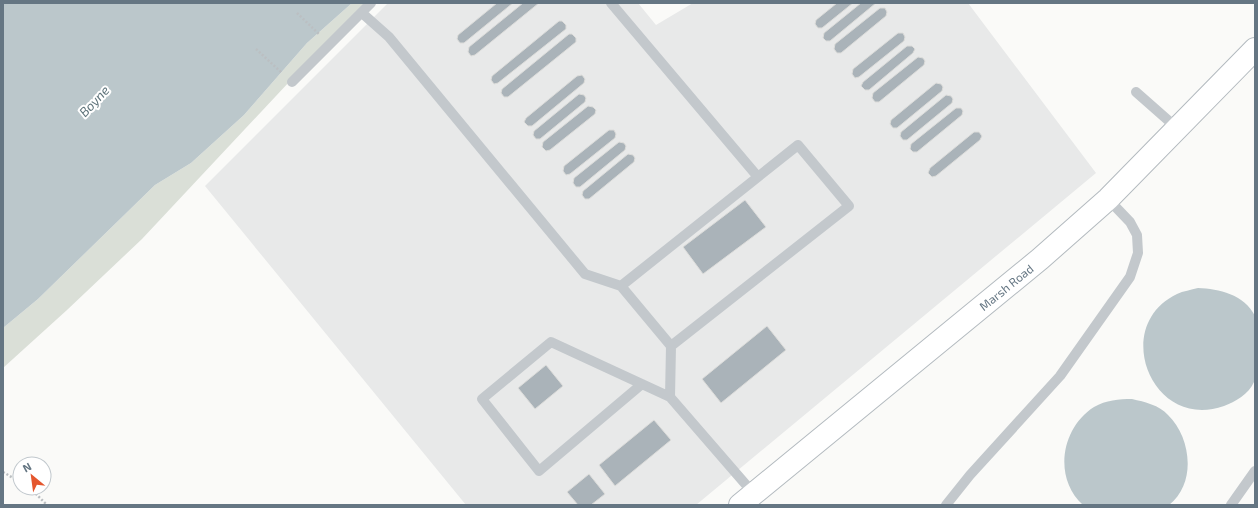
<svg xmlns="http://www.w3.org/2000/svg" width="1258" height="508" viewBox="0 0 1258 508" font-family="'Exo 2',sans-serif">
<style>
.built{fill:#e8e9e9}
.green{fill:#dadfd7}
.water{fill:#bbc7cb}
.building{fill:#aab3b9;stroke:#dcdcda}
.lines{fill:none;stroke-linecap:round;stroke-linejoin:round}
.secondary-casing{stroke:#b3babf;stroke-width:24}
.path{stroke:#bbbfc2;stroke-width:2.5;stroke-dasharray:2 2;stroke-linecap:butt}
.service{stroke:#c3c8cc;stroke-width:10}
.secondary{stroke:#fff;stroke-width:22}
.labels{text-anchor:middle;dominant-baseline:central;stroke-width:4;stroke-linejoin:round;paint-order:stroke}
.street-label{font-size:12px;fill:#657683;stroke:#fff}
.water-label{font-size:13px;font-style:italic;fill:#60757c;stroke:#fff}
</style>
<rect width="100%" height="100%" fill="#fafaf8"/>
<!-- built -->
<path class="built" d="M 388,3 L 638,3 L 656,25 L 693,3 L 968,3 L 1096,173 L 696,505 L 466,505 L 205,186 Z"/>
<!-- green -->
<path class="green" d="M 352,3 L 368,3 L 290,81 L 142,239 L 67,310 L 3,368 L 3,328 L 38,299 L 155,185 L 191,163 L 244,115 L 307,43 Z"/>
<!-- water -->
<path class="water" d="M 3,3 L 352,3 L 307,43 L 244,115 L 191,163 L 155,185 L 38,299 L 3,328 Z
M 1198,288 C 1219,289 1244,294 1255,316 C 1255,327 1257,376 1254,382 C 1249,394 1235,402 1224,406 C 1152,432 1110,326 1177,294 C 1183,291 1191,290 1198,288 Z
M 1132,399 C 1145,402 1159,405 1168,415 C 1191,437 1197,483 1169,505 L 1083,505 C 1053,478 1061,428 1094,407 C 1106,400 1119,399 1132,399 Z"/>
<!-- building -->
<path class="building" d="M 497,3 L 513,3 L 464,43 L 460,43 L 457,39 L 458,35 Z
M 523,3 L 539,3 L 475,55 L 471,56 L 468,52 L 469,47 Z
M 837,3 L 853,3 L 822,28 L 818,28 L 815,24 L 816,20 Z
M 861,3 L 876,3 L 830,41 L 826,41 L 823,38 L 824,33 Z
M 880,8 L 885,8 L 887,12 L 886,16 L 841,53 L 837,53 L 834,49 L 835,44 Z
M 559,21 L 562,21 L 566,25 L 566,29 L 498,83 L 494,84 L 491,80 L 492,76 Z
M 898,33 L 903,33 L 905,37 L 904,41 L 859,77 L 855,78 L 852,74 L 853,69 Z
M 569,34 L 572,34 L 576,38 L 576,42 L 508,97 L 504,97 L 501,93 L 502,89 Z
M 907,46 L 912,46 L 915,49 L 913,53 L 869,90 L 865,90 L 861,86 L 863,82 Z
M 918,57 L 923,58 L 925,61 L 924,65 L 879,102 L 875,102 L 872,98 L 873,93 Z
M 582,75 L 585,79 L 584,83 L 532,126 L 528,126 L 524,122 L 526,118 L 577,76 Z
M 936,83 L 941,84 L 943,87 L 942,91 L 897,128 L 893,128 L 890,124 L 891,120 Z
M 579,94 L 584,95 L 586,98 L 585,102 L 540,139 L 536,139 L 533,135 L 534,131 Z
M 946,95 L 951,96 L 953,99 L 952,103 L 907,140 L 903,140 L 900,136 L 901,132 Z
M 588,106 L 593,107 L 596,110 L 595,114 L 550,150 L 546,151 L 542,147 L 543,142 Z
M 956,108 L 961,108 L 963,111 L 962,115 L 917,152 L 913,152 L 910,149 L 911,144 Z
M 609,130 L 614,130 L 616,134 L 615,138 L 570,174 L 566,175 L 563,171 L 564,166 Z
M 974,132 L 979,132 L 982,136 L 980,140 L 936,176 L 932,177 L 928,173 L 930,168 Z
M 619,142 L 624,143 L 626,146 L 625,150 L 580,187 L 576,187 L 573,183 L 574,178 Z
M 628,154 L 633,155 L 635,158 L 634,162 L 589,199 L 585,199 L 582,195 L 583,191 Z
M 745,200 L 766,227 L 703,274 L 683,247 Z
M 767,326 L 786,350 L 721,403 L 702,379 Z
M 546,365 L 563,386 L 535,409 L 518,388 Z
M 654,420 L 671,440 L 615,486 L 599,465 Z
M 589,474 L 605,494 L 591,505 L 578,505 L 567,492 Z"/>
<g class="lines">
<defs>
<path id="secondary" d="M 740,505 L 1040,259 L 1108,199 L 1255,49"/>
</defs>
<!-- secondary casing -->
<use href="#secondary" class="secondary-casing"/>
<!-- path -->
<path class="path" d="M 297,13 L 320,35
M 256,49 L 282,73
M 3,472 L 20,482
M 30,488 L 47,505"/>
<!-- service -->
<path class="service" d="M 611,3 L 758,177
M 362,13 L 389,37 L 585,274 L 621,286
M 292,82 L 371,3
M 1136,92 L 1178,129
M 642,384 L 539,471 L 482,399 L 551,342 L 670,397 L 754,494
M 670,397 L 671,346 L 621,286 L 798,145 L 849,206 L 671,346
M 946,505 L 970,475 L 1060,376 L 1130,277 L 1138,253 L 1137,235 L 1130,222 L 1108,199
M 1231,505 L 1255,471"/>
<!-- secondary -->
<use href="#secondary" class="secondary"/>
</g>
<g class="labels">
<!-- street labels -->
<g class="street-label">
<text transform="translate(1006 287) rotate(-39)">Marsh Road</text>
</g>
<!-- water labels -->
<g class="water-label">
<text transform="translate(94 101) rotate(-47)">Boyne</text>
</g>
</g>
<!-- border -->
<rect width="1258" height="508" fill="none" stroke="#657683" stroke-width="8"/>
<!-- north arrow -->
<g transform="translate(32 476) rotate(331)"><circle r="19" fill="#ffffff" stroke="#c1c8cd"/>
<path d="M0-3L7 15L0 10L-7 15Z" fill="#e4572e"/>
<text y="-6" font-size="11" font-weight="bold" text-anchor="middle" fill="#657683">N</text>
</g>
</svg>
